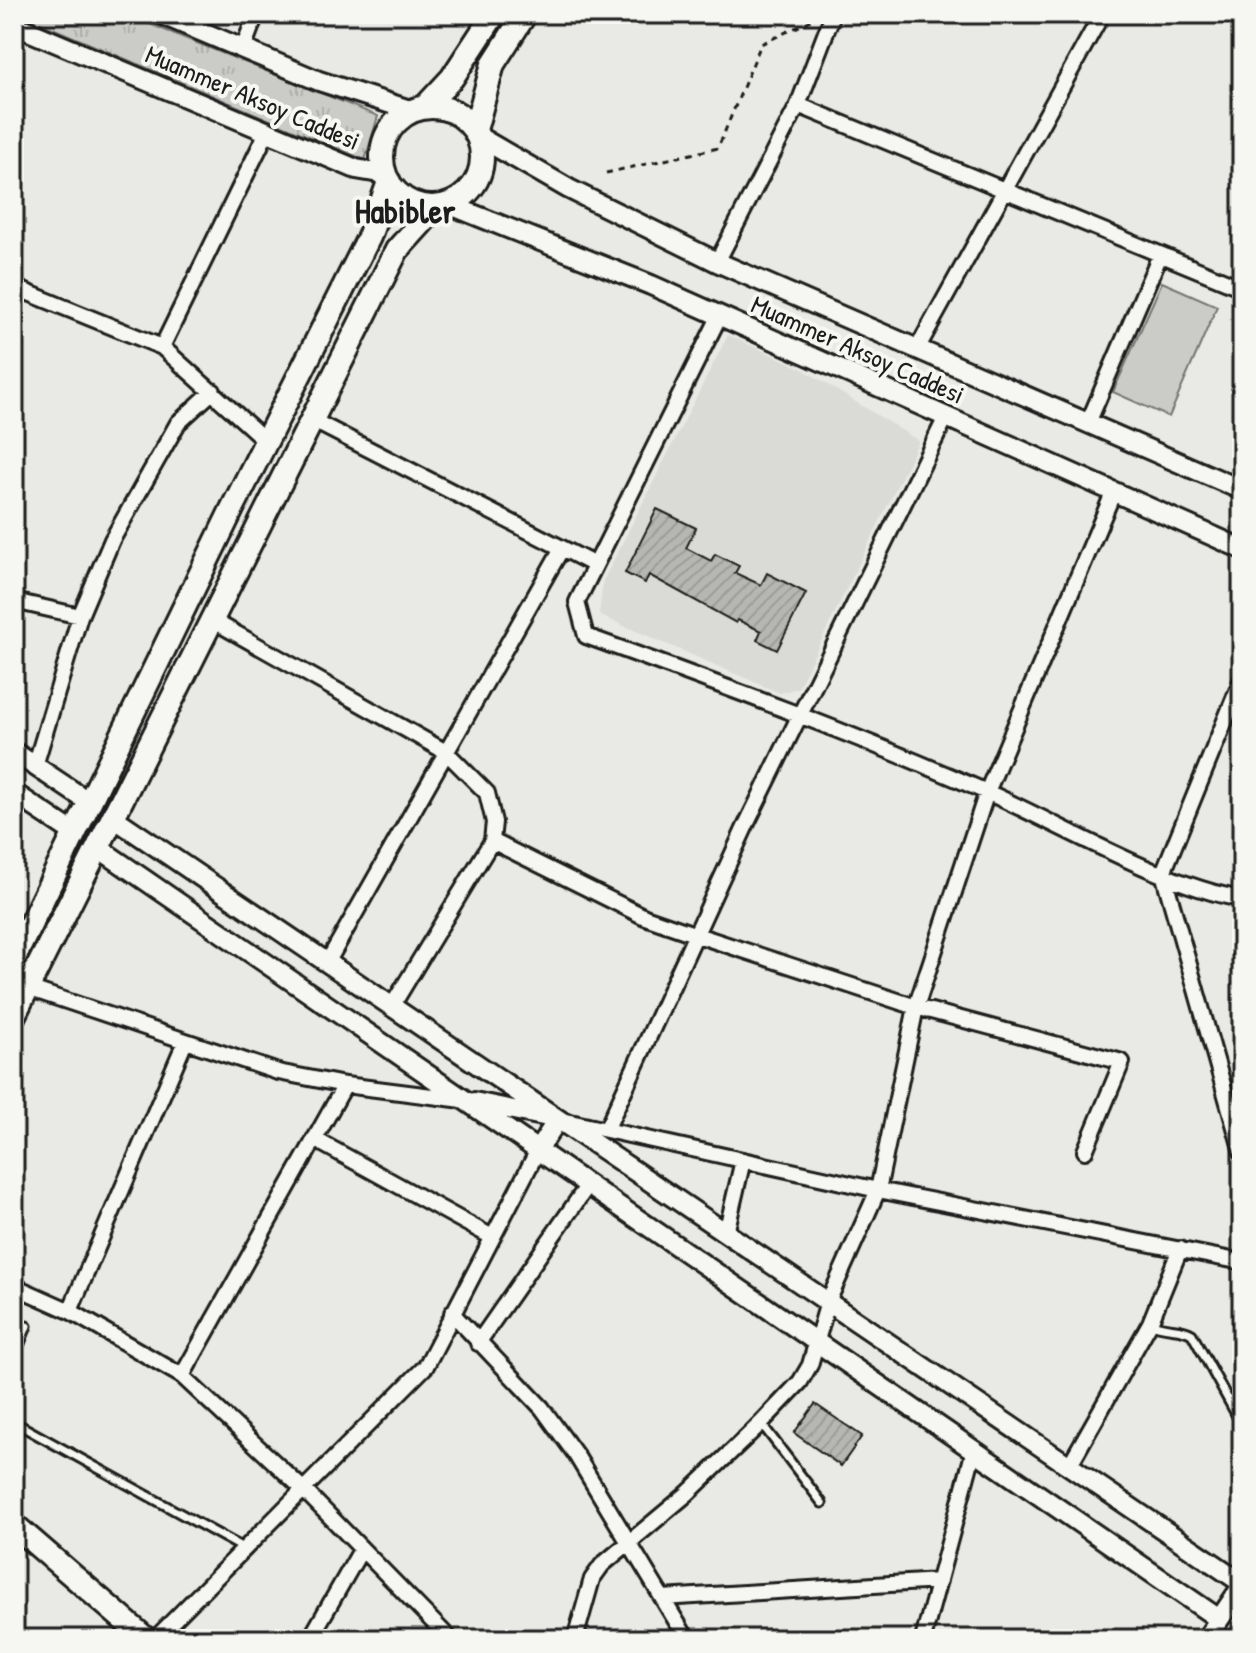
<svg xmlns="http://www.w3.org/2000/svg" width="1256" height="1653" viewBox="0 0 1256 1653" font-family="'Patrick Hand',sans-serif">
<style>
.built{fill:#dadad6}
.grass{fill:url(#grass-tufts);stroke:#747472;stroke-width:2}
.park{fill:#cbcbc7;stroke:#747472;stroke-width:2}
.building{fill:url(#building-hatch);stroke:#1c1c1c;stroke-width:2}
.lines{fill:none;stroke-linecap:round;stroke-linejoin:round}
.lane-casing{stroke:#1c1c1c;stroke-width:13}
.street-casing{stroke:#1c1c1c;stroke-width:20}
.secondary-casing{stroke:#1c1c1c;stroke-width:24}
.primary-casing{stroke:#1c1c1c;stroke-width:28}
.path{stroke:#1c1c1c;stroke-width:3;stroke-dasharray:6 6;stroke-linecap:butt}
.lane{stroke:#f6f6f2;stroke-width:7}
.street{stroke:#f6f6f2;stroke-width:14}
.secondary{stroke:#f6f6f2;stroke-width:18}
.primary{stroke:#f6f6f2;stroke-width:22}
.labels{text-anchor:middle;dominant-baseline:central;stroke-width:8;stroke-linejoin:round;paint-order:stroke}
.street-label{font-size:26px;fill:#1c1c1c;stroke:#f6f6f2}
.district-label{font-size:34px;font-weight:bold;fill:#1c1c1c;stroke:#f6f6f2}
</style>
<defs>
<pattern id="grass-tufts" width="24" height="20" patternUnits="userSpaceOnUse" patternTransform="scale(2)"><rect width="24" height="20" fill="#cbcbc7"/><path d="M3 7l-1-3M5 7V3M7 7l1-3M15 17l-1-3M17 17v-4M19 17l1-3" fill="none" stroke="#aeaeaa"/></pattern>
<pattern id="building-hatch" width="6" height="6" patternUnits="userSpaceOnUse" patternTransform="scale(2)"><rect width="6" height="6" fill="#b6b6b3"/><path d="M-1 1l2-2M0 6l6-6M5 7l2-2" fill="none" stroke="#9c9c99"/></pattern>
</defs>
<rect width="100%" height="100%" fill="#e9e9e5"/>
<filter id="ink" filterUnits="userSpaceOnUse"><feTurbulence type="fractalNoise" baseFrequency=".0125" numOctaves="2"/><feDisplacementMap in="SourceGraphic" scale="16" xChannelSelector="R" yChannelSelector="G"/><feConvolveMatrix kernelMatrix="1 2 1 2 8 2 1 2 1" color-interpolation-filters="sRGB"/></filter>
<g filter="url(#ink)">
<!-- built -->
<path class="built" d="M 728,335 L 799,367 L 919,441 L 798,688 L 780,693 L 599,615 L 603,581 Z"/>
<!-- grass -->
<path class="grass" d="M 19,14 L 125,14 L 378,116 L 365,160 Z"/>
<!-- park -->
<path class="park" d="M 1162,282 L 1217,306 L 1169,417 L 1113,392 Z"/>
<!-- building -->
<path class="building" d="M 657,509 L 696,528 L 686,548 L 711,561 L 715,554 L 739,566 L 735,573 L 761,585 L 767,573 L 806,593 L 777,650 L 757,640 L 761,631 L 738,620 L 736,623 L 649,575 L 645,583 L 625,573 Z
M 815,1404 L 862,1436 L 841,1466 L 794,1433 Z"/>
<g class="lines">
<defs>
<path id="lane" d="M 1150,1323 C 1166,1331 1180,1326 1192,1334 L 1242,1425
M 14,1358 L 27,1326
M 14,1422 L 243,1548
M 761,1423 L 822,1503"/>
<path id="street" d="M 243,49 L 256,14
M 798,105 L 1242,288
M 717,262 L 798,105 L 833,14
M 14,287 L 162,347 L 266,441
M 720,315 L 577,602 L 586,636 C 722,685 857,735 989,793 C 1063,826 1164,886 1242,899
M 162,347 L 267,132
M 917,349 L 1102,14
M 312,420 L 595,565
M 1088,423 L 1160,255
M 14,601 L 80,616
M 212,620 L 446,752 L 487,793 L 494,822 L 492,841 L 392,1006
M 1242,679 L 1163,873 L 1242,1152
M 35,766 L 80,616 L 112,540 L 178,423 L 213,391
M 492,841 L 645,917 L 694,934 L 916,1007 L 1122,1062 L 1085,1151
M 327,963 L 562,548
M 28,988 L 278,1072 L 345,1085 L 463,1100
M 561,1120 L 878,1190 L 1242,1262
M 607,1128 L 746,825 L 946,417
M 314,1139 L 492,1237
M 726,1233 L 743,1160
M 14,1286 L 70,1311 L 182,1376 L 305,1491 L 450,1639
M 70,1311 L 185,1042
M 452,1313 L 542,1408 L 576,1455 L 687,1639
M 478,1343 L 588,1185
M 182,1376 L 345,1085
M 1069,1466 L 1150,1323 L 1180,1249
M 662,1598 L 939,1581
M 155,1639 L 426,1366 L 538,1150
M 310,1639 L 361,1550
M 575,1639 L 592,1579 L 602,1565 L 687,1494 L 761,1423 L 800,1382 L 810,1365 L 828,1302 L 878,1190 L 916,1007 L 987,792 L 1114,491
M 923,1639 L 974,1450"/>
<path id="secondary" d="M 160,14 L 319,81 L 413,111
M 14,25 L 356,169 L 385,174
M 479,137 L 569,189 L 717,262 L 1242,490
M 450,205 L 651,285 L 1242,549
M 14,752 L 89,802
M 14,793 L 74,833
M 114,818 L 1242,1583
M 100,849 L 1219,1619
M 474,1102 L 558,1119 L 538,1150
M 1206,1639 L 1242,1586"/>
<path id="primary" d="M382 157a50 50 0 1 1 100 0a50 50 0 1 1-100 0Z
M 425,107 L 452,78 L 494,14
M 475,130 L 493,64 L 525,14
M 14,958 L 233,507 L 369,237 L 389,182
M 14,1015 L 397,250 L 435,208
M 14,1525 L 146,1639"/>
</defs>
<!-- lane casing -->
<use href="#lane" class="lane-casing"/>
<!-- street casing -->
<use href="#street" class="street-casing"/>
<!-- secondary casing -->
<use href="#secondary" class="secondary-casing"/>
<!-- primary casing -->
<use href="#primary" class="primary-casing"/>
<!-- path -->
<path class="path" d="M 606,173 L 718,148 L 761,44 L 814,19"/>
<!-- lane -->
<use href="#lane" class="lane"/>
<!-- street -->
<use href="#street" class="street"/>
<!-- secondary -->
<use href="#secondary" class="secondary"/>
<!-- primary -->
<use href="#primary" class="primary"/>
</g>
</g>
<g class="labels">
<!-- street labels -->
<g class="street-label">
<text transform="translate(253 97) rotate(23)">Muammer Aksoy Caddesi</text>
<text transform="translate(858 349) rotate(24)">Muammer Aksoy Caddesi</text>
</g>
<!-- district labels -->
<g class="district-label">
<text x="405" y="211">Habibler</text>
</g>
</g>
<!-- margin -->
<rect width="1256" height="1653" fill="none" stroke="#f6f6f2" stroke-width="48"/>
<rect x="24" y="24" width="1208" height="1605" fill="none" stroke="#1c1c1c" stroke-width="3" filter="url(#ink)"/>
</svg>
